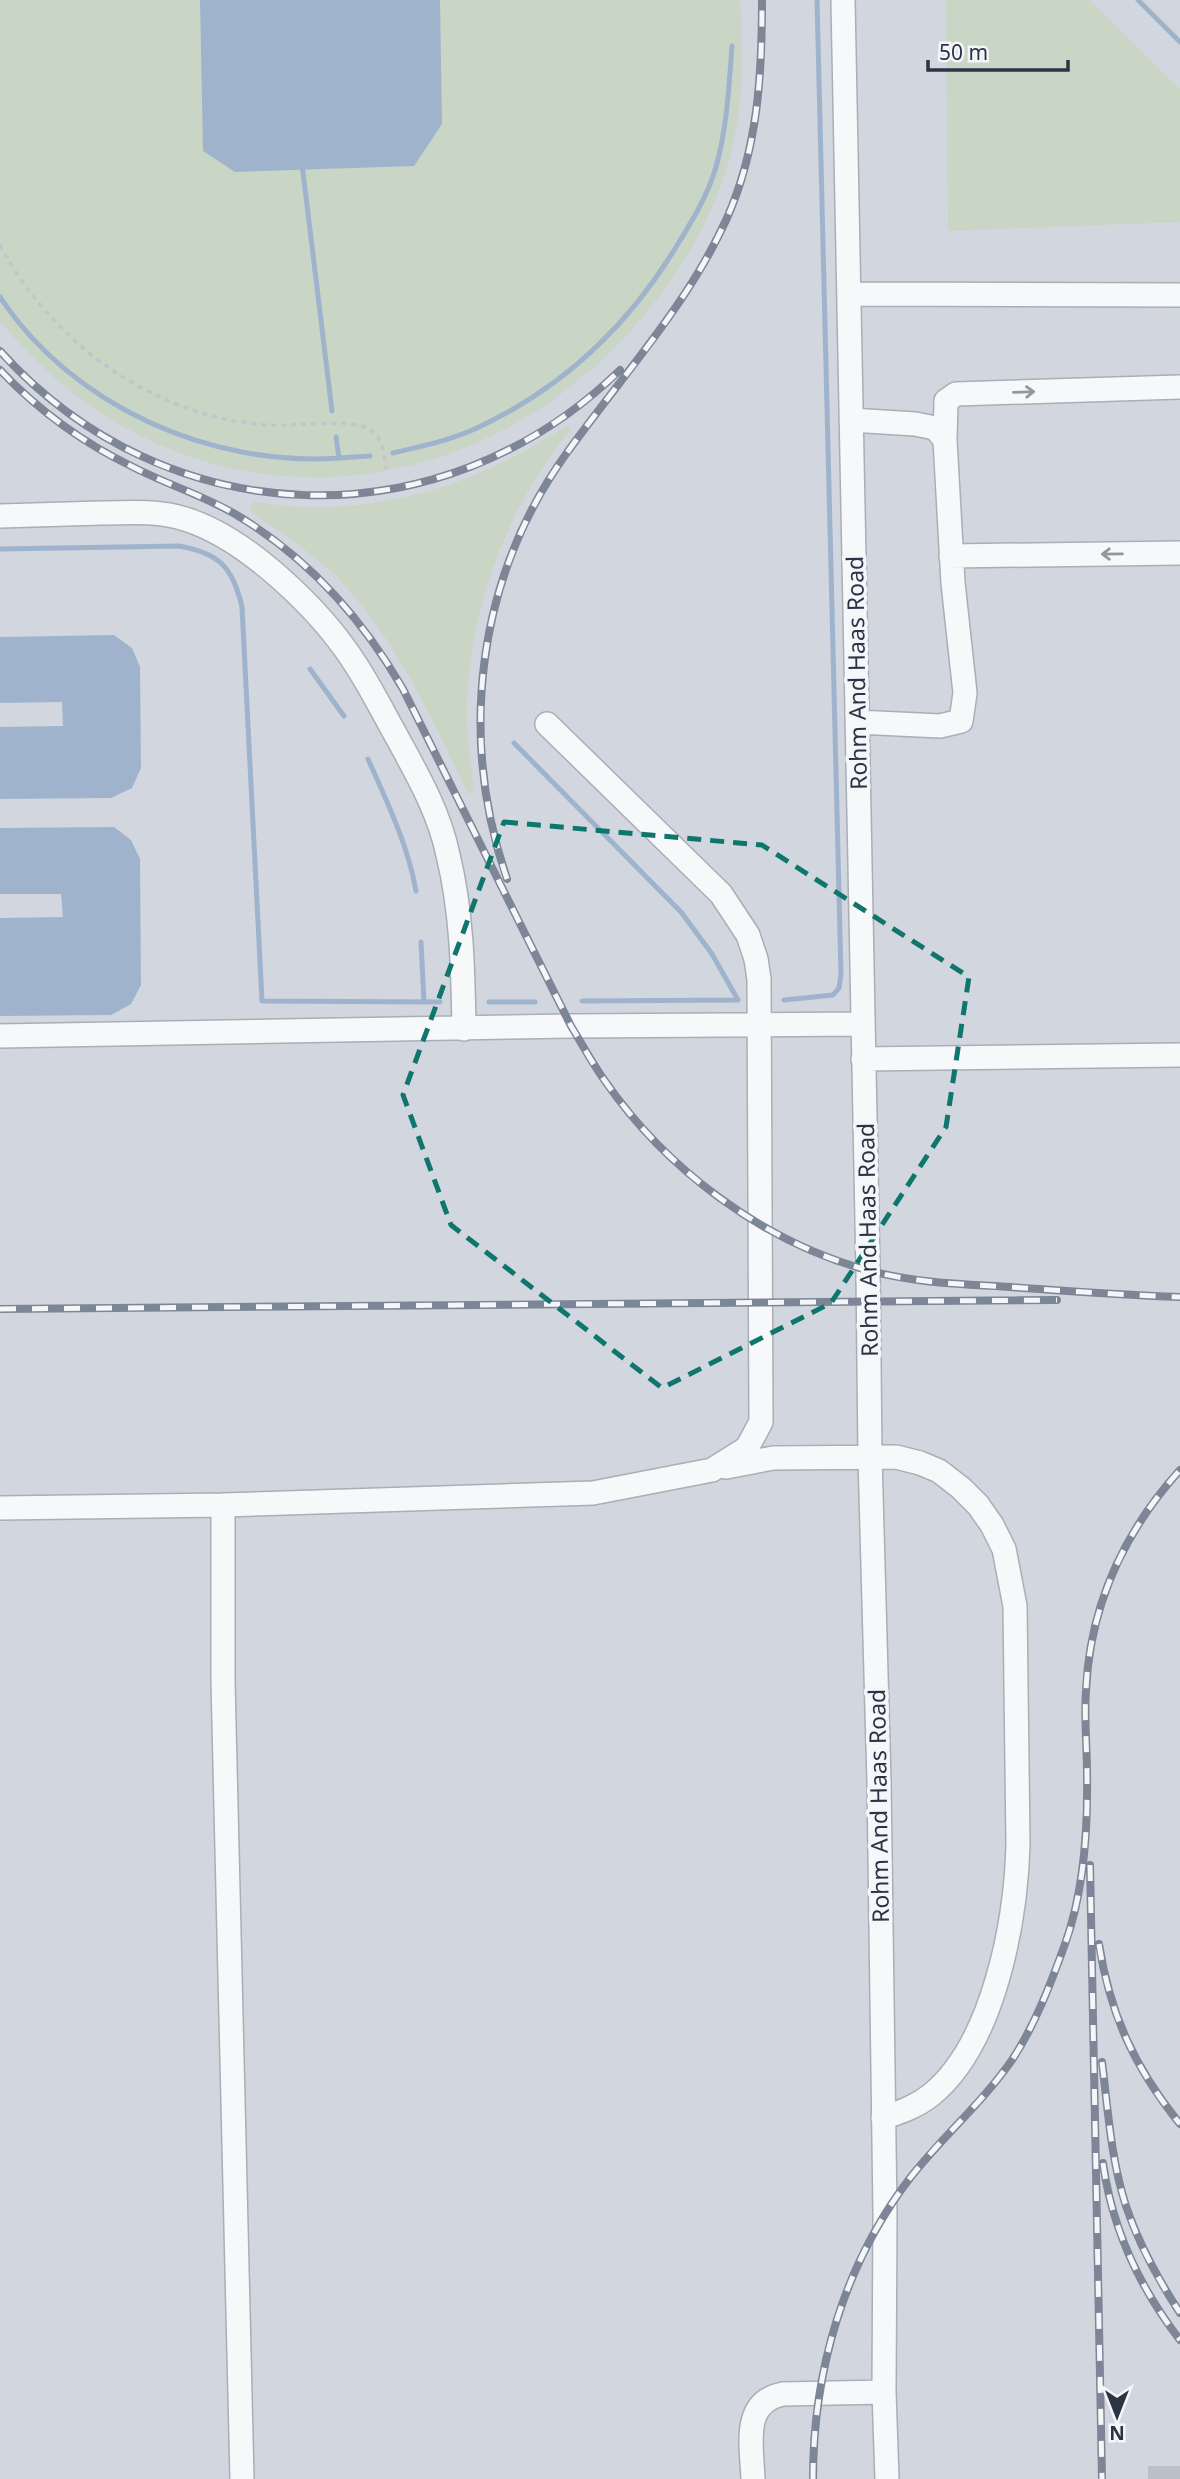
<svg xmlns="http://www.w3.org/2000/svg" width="1180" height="2479" viewBox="0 0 1180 2479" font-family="'Noto Sans',sans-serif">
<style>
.built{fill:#d2d6de}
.green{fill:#c9d6c5}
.water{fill:#9fb4cc}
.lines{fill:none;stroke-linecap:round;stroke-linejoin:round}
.stream{stroke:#9fb4cc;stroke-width:5}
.building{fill:#bbc0ca}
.minor-casing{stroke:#a9aeb7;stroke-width:26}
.path{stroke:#c2c5cb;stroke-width:3.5;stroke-dasharray:5 5;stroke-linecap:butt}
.minor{stroke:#f7f8fa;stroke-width:23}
.rail-casing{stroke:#7d8696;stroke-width:8}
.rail{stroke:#f4f6f9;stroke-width:5;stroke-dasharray:16;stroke-linecap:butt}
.oneway{stroke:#9196a0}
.marked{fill:none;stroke:#0f766e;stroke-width:5;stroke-dasharray:14 9;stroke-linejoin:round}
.labels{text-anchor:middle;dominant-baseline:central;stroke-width:7;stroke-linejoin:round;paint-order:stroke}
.street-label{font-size:23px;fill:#2b3445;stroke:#f4f6f9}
</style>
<rect width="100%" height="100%" fill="#e4e7ec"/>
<!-- built -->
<path class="built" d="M 0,0 L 1180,0 L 1180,2479 L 0,2479 Z"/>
<!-- green -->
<path class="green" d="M 0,0 L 739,0 C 742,16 742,32 742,49 C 744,140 719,214 666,287 C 499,519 185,549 0,321 Z
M 946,0 L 1089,0 L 1180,89 L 1180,222 L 948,231 Z
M 567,425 L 571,429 C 507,506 470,607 467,706 C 466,735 471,764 474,792 L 468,794 C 434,722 400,647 346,587 C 319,557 284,534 250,511 L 253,502 C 268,503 285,507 300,507 C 396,511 489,478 567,425 Z"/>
<!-- water -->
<path class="water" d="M 200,0 L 440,0 L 442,124 L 414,166 L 235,172 L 203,151 Z
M 114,635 L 132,648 L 140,667 L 141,768 L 132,788 L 111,798 L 0,799 L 0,727 L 63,726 L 62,702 L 0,703 L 0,637 Z
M 114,827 L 131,840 L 140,859 L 141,985 L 131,1004 L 111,1015 L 0,1016 L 0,918 L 63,917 L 61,894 L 0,894 L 0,828 Z"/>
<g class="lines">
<!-- stream -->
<path class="stream" d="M 1138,0 L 1180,42
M 302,164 L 332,411
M 0,297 C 72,406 210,467 339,458
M 336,437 L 339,458 L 370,456
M 393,453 C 422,446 452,440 479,427 C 562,388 628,326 676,247 C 691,223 708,195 716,167 C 727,128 729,86 732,46
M 0,549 L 179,546 C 220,553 233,568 242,607 L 262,1001 L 440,1002
M 310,669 L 344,716
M 514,743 L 681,912 L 712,954 L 738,1000 L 582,1001
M 368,759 C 387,802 408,845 416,891
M 421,942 L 424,1002
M 784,1000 L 833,995 L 839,988 L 841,975 L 817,0
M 489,1002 L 535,1002"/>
</g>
<!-- building -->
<path class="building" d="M 1148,2466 L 1180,2466 L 1180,2479 L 1148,2479 Z"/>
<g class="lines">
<defs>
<path id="minor" d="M 843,0 L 868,1271 L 870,1457 L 879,1782 L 885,2214 L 884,2392 L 887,2479
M 849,294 L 1180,295
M 851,420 L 915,424 L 935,428 L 945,440 L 953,583 L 965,693 L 961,721 L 940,726 L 857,722
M 945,440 L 946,401 L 956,394 L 1180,387
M 0,516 C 34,515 67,514 101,513 C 129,513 158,510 185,519 C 247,538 322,611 356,665 C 371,688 384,714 398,739 C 418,776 439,812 448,855 C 462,912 463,970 464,1029
M 951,556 L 1180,553
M 0,1036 L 571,1026 L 863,1024
M 863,1059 L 1180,1055
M 726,1467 L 773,1458 L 896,1457 L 920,1463 L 939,1471 L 961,1488 L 978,1505 L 992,1525 L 1004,1549 L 1015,1606 L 1018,1844 C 1016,1921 994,2044 931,2095 C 916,2107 900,2112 883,2118
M 0,1508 L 223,1505
M 242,2479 L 223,1681 L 223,1505 L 593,1493 L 712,1470 L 747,1448 L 761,1422 L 759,979 L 756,959 L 748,935 L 721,894 L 547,724
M 753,2479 C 752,2447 741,2402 783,2394 L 884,2392"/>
</defs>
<!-- minor casing -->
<use href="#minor" class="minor-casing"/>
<!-- path -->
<path class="path" d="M 0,245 C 52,344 158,420 271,425 C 296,427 346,418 367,428 C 382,434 384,454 386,469"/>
<!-- minor -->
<use href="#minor" class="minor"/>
<defs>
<path id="rail" d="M 0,351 C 167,536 441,544 620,370
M 0,370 C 38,410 83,443 133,467 C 166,484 202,495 235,514 C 306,556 362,618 403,689 L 571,1026 C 582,1044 592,1063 605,1081 C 666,1169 763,1242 867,1270 C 913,1283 962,1284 1010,1287 C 1067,1291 1123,1295 1180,1297
M 507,879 C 458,736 477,578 566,454 C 621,377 688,305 727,218 C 758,148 762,75 762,0
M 0,1309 L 1057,1300
M 1090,1865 L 1102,2479
M 1099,1944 C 1110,2015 1135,2068 1180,2124
M 1102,2062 C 1108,2110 1111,2160 1126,2206 C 1139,2245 1158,2279 1180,2313
M 1103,2163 C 1112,2229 1140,2288 1180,2340
M 813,2479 C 813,2371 844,2264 910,2178 C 942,2137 982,2103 1012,2060 C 1035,2025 1051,1983 1065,1944 C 1084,1891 1088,1829 1087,1774 C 1087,1746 1084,1718 1086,1690 C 1090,1606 1124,1532 1180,1470"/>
</defs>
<!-- rail casing -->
<use href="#rail" class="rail-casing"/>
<!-- rail -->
<use href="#rail" class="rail"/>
</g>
<!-- one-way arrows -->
<defs><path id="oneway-shaft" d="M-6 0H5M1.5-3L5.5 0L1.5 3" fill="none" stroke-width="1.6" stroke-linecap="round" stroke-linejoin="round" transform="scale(1.75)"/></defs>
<g class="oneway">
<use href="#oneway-shaft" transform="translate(1024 392) rotate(-2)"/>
<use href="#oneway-shaft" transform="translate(1112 554) rotate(179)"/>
</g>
<!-- marked area -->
<path class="marked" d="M 504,822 L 762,845 L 969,977 L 946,1127 L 831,1303 L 662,1388 L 451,1225 L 403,1095 Z"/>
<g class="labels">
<!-- street labels -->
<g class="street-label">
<text transform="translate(856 673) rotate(-91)">Rohm And Haas Road</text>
<text transform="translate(867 1240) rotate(-91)">Rohm And Haas Road</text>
<text transform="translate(878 1806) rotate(-91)">Rohm And Haas Road</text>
</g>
</g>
<!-- north arrow -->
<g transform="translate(1117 2416) rotate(180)" stroke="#f4f6f9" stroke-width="5" paint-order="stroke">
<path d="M0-5L12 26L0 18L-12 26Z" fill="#2b3445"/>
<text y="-10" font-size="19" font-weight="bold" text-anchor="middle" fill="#2b3445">N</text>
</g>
<!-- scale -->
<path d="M928 60v10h140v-10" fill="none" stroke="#2b3445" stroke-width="3.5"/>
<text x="939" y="60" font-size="21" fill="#2b3445" stroke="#f4f6f9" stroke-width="5" paint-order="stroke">50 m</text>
</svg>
